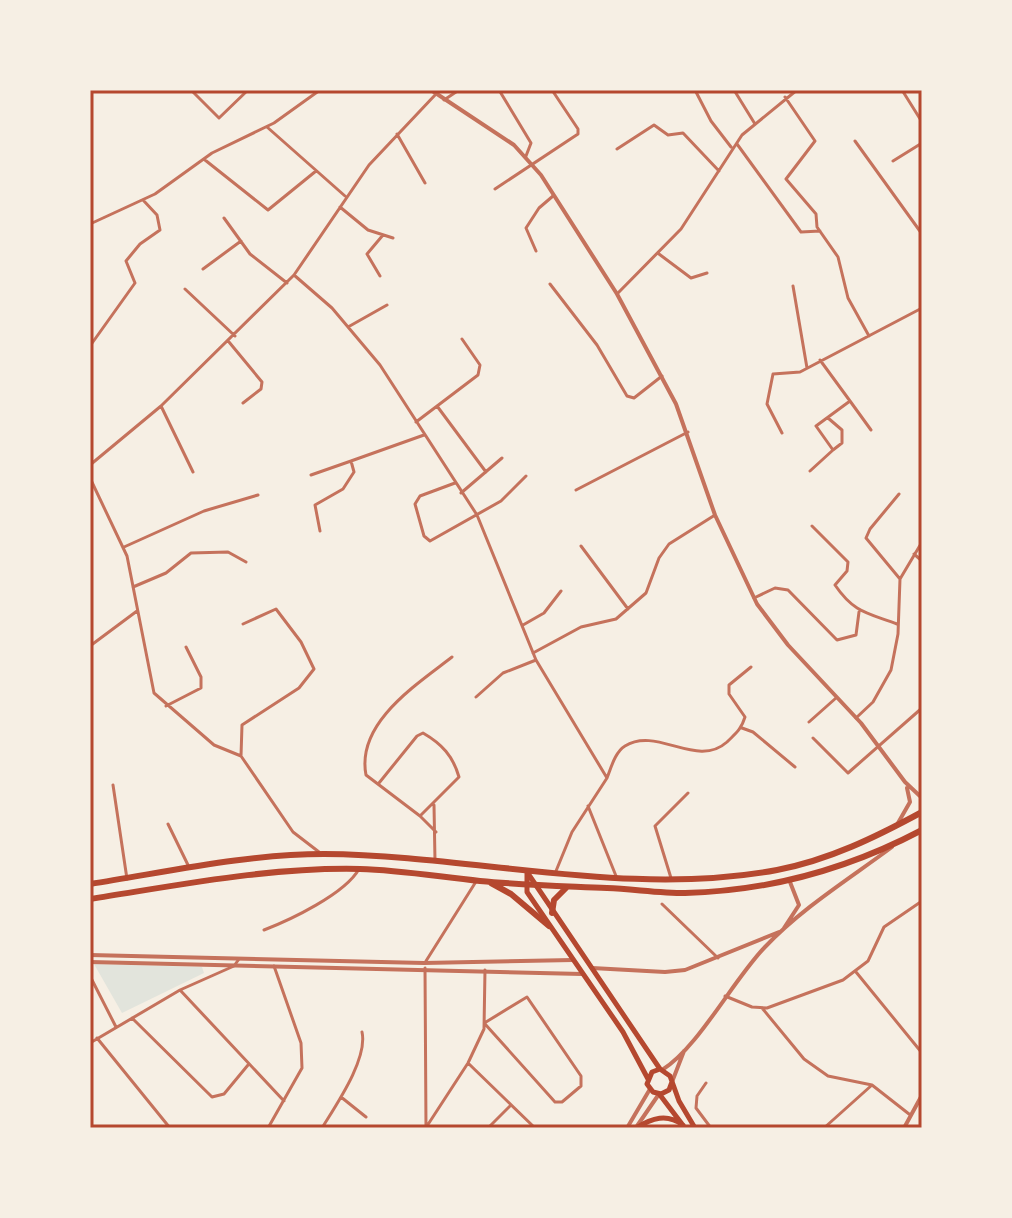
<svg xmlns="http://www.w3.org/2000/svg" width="1012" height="1218" viewBox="0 0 1012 1218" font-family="'Public Sans',sans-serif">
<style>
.green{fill:#e2e4dc}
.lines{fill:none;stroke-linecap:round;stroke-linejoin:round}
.minor{stroke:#c5725c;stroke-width:3}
.tertiary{stroke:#c5725c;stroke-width:4}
.primary{stroke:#b5482f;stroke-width:5}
.trunk{stroke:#b5482f;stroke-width:6}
.neatline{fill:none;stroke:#b5482f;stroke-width:3}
</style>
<rect width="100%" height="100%" fill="#f6efe4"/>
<!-- green -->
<path class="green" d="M 94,964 L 202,967 L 204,973 L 122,1013 Z"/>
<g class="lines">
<!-- minor -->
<path class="minor" d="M 191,90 L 219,118 L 248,90
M 499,90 L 531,143 L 526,156
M 695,90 L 711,121 L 731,147
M 734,90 L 755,124
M 902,90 L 922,122
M 785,97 L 815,141 L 786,179 L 816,214 L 817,227 L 838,257 L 848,298 L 869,336
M 444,100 L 459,90
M 267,127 L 345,196
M 397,134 L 425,183
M 855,141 L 922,234
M 737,144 L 801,232 L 820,231
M 617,149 L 654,125 L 668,135 L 683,133 L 719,171
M 205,160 L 268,210 L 316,171
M 893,161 L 922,143
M 495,189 L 578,134 L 578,129 L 552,90
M 340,207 L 368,230 L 393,238
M 224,218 L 250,254 L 287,283
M 90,224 L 155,194 L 212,153 L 274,123 L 320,90
M 536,251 L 526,228 L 539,208 L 553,196
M 659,254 L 691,278 L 707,273
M 203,269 L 241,241
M 294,275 L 332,308 L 380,365 L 477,515 L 536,660 L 607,778 L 572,832 L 556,871
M 380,276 L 367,254 L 383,235
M 550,284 L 597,345 L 627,396 L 634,398 L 662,376
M 793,286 L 807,368
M 185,289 L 235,336
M 617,294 L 681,229 L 742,135 L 797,90
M 348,327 L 387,305
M 229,342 L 262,382 L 261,389 L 243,403
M 90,346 L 135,283 L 126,261 L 140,244 L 160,230 L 157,215 L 143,200
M 850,401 L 871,430
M 161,406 L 193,472
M 437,406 L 486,472
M 828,418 L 842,430 L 842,443 L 833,450
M 416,422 L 478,375 L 480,365 L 462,339
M 782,433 L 767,404 L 773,374 L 800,372 L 922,308
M 90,465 L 161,406 L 294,275 L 369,165 L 436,94
M 810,471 L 833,450 L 816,426 L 850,401 L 820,360
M 311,475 L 351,461
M 90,478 L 127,556 L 154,693 L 214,745 L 241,756 L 293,832 L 319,852
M 455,483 L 420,496 L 415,504 L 424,536 L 430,541 L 501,501 L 526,476
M 576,490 L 688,432
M 461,493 L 502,458
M 899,494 L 870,529 L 866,538 L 900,579
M 812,526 L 848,562 L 847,571 L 835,585 C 854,613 868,613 897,624
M 320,531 L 315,505 L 343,489 L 354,472 L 351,461 L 424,435
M 581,546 L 628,609
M 124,547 L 204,511 L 258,495
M 914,554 L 922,561
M 133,587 L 166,573 L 191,553 L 228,552 L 246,562
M 754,598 L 775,588 L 788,590 L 837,640 L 856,635 L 859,612
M 523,625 L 544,613 L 561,591
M 90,646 L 137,611
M 533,653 L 581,627 L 616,619 L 646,593 L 659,558 L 669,544 L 715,515
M 476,697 L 503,673 L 536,660
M 166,706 L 201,688 L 201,677 L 186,647
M 856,718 L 873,702 L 891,670 L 898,634 L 900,579 L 922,542
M 809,722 L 836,698
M 742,728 L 753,732 L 795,767
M 813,738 L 848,773 L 922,708
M 241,756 L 242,725 L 299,688 L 314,669 L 301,642 L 276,609 L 243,624
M 607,778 C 611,768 615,752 625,746 C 657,726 697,769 727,742 C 736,733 741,730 745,717 L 729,694 L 729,685 L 751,667
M 379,783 L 417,736 L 423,733 C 442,744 453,756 459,777 L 421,815
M 113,785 L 127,879
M 434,805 L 435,861
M 588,806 L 616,876
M 168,824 L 188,865
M 436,832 L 420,816 L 366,775 C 356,723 416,685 452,657
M 671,878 L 655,826 L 688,793
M 662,904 L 718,958
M 264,930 C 290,920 345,894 359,869
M 426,961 L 477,880
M 425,968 L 426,1127
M 856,972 L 922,1053
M 90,976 L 116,1027
M 180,990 L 284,1101
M 725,996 L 752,1007 L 767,1008 L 843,980 L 868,961 L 884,927 L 922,901
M 762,1008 L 804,1059 L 828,1076 L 872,1085 L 909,1114
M 132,1018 L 212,1097 L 224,1094 L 248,1065
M 485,1024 L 555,1102 L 562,1102 L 581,1086 L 581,1076 L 527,997 L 486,1022
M 97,1038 L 170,1128
M 90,1043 L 180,990 L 234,966 L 239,959
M 468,1063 L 535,1128
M 706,1083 L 697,1096 L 696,1108 L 711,1128
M 341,1097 L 366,1117
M 427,1126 L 468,1063 L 484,1029 L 485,970
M 268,1128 L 302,1068 L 301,1043 L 274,966
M 322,1128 C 336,1105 368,1059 362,1032
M 488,1128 L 511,1105
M 824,1128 L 872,1085"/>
<!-- tertiary -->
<path class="tertiary" d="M 431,90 L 514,145 L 541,175 L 617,294 L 676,404 L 715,515 L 757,604 L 788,645 L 861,723 L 905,782 L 922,798
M 898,823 L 910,802 L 907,788
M 784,928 L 799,905 L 790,882
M 90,955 L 424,963 L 573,960
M 90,962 L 582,974
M 592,968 L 665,972 L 685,970 L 779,932
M 662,1070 C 698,1048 733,980 765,947 C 802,908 849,879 892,847
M 672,1082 L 684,1051
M 637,1126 L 659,1094
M 627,1128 L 650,1089
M 904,1128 L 922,1095"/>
<!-- primary -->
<path class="primary" d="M 527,871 L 527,892 L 623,1032 L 648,1079
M 527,872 L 660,1069
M 672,1082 L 669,1090 L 661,1094 L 653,1092 L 647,1084 L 652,1072 L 660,1069 L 670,1076 L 679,1101 L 695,1128
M 660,1095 L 685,1128
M 636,1128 C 652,1118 667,1113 683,1125"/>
<!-- trunk -->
<path class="trunk" d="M 491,883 L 511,894 L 549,926
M 90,884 C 167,872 246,854 324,854 C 474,855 627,898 777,870 C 829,860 876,837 922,812
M 90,899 C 180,885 269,867 360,869 C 400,870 440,877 480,881 C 522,885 564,886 607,888 C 633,889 659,893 685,893 C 770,891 848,869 922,830
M 552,913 L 554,900 L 567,887"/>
</g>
<!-- border -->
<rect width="1012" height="1218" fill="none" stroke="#f6efe4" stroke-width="184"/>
<rect x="92" y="92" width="828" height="1034" class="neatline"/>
</svg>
